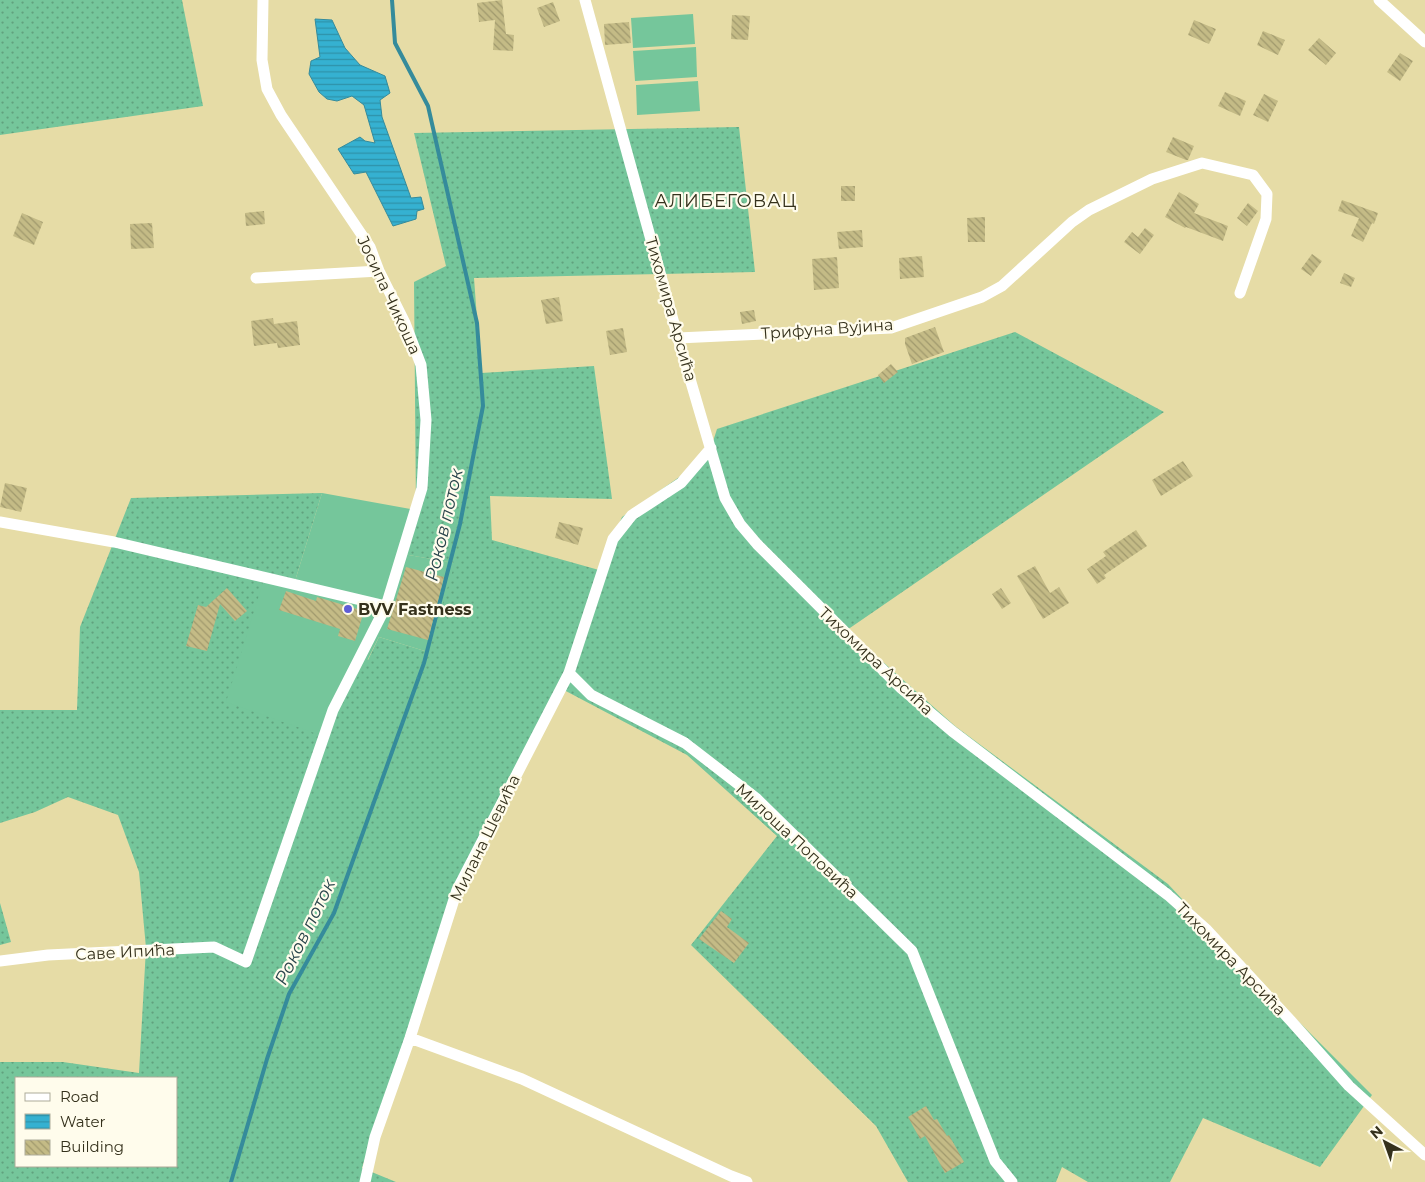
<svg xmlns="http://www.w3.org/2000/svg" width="1425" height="1182" viewBox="0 0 1425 1182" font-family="Montserrat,sans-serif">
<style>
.grass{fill:url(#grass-dots);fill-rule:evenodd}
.pitch{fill:#75c69b}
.water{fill:url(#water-rules);stroke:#358b9b}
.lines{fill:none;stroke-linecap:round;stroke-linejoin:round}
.stream{stroke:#358b9b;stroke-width:4}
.building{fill:url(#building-back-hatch)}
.street{stroke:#fff;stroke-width:11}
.poi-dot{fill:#5f5dd6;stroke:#fffcec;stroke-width:2}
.labels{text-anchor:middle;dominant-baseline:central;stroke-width:4.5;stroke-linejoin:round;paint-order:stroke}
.street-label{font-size:16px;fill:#35311c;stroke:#fffcec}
.poi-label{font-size:16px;font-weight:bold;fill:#35311c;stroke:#fffcec;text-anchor:start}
.neighbourhood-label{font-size:18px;letter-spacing:1px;fill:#35311c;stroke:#fffcec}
.water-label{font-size:18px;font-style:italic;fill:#2a444c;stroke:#fffcec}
</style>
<defs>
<pattern id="grass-dots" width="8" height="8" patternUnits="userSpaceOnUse" patternTransform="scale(1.25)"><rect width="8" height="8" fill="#75c69b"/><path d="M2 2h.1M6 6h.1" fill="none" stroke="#61a17e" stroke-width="1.8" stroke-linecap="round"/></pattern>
<pattern id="water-rules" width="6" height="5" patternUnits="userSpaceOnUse" patternTransform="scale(1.25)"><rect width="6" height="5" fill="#35b1d1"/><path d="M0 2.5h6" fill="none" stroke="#2e91a9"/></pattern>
<pattern id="building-back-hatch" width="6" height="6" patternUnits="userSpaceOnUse" patternTransform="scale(1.25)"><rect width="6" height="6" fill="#c4bb86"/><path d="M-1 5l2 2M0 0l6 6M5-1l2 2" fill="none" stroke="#a0996d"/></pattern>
</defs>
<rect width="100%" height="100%" fill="#e6dca6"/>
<!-- grass -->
<path class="grass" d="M 0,0 L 182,0 L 203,106 L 0,135 Z
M 739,127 L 755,272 L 474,278 L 481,373 L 594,366 L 612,499 L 490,496 L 492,540 L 599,570 L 622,517 L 708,457 L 717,429 L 1015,332 L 1164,412 L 847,630 L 955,726 L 1168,884 L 1267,990 L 1372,1095 L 1320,1167 L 1203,1118 L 1170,1182 L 1088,1182 L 1062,1167 L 1056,1182 L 908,1182 L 876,1126 L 691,945 L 777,836 L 687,755 L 562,689 L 455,885 L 362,1168 L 396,1182 L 0,1182 L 0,1062 L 63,1062 L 139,1073 L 146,948 L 139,872 L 118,815 L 68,797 L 35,812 L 0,823 L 0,710 L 77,710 L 80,627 L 131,498 L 322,493 L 295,581 L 368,660 L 379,637 L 428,652 L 454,563 L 403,554 L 416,510 L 414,282 L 446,266 L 414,133 ZM 16,1078 L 176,1078 L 176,1166 L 16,1166 Z
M 0,903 L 11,942 L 0,945 Z"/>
<!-- pitch -->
<path class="pitch" d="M 693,14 L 695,44 L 633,48 L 631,18 Z
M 696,47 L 697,77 L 635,81 L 633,51 Z
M 698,81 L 700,111 L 637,115 L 636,85 Z
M 322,493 L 416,510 L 403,554 L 455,563 L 428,652 L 379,637 L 368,659 L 323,736 L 226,702 L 265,576 L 295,581 Z"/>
<!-- water -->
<path class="water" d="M 315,19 L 332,20 L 345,48 L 360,65 L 385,76 L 390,93 L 380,100 L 382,117 L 411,198 L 421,197 L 424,209 L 417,211 L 416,219 L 393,226 L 366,172 L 354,174 L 338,149 L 360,137 L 365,141 L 375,143 L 364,105 L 352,96 L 337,101 L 327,99 L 319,92 L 309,74 L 311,61 L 320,57 Z"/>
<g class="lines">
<!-- stream -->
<path class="stream" d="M 231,1182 L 267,1059 L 289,994 L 334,913 L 424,663 L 460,524 L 483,406 L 477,323 L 428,106 L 395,43 L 392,0"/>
</g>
<!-- building -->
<path class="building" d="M 502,0 L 506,34 L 514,35 L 513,51 L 493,50 L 495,20 L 479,22 L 477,3 Z
M 553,2 L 560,21 L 544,27 L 537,8 Z
M 732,15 L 750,16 L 748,40 L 731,39 Z
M 1194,20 L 1216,29 L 1209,44 L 1188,35 Z
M 629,22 L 631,43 L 605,45 L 604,24 Z
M 1263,31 L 1285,40 L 1278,55 L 1257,45 Z
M 1319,38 L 1336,53 L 1326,65 L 1308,50 Z
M 1400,53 L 1413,61 L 1400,81 L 1387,72 Z
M 1225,92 L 1246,101 L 1240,116 L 1218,106 Z
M 1264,94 L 1278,101 L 1268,122 L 1253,115 Z
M 1173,137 L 1194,146 L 1188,160 L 1186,160 L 1166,152 Z
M 841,186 L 855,186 L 855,201 L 841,201 Z
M 1179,192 L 1199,204 L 1194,213 L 1228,226 L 1223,241 L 1186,227 L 1185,228 L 1165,217 Z
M 1342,200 L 1378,213 L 1374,224 L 1372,223 L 1363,242 L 1351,236 L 1359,218 L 1338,211 Z
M 1248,203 L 1258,211 L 1247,226 L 1237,218 Z
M 264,211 L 265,224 L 246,226 L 245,213 Z
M 22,213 L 43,222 L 34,245 L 13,236 Z
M 985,217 L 985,242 L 968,242 L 967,218 Z
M 152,223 L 154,248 L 131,249 L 130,224 Z
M 1145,228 L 1154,235 L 1140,254 L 1124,242 L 1132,232 L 1138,237 Z
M 862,230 L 863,247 L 839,249 L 837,232 Z
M 1312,254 L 1322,261 L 1311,276 L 1301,269 Z
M 922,256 L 924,277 L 900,279 L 899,258 Z
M 837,257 L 839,288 L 814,290 L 812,259 Z
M 1344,273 L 1355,278 L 1351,287 L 1340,283 Z
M 559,297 L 563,321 L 546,324 L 541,300 Z
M 754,310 L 756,321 L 742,324 L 740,312 Z
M 273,318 L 274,324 L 297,321 L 300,345 L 278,348 L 277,343 L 254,346 L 251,321 Z
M 935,327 L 944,352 L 912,364 L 905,344 L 905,338 Z
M 623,328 L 627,352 L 610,355 L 606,331 Z
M 891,364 L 898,372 L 884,383 L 878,375 Z
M 1183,461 L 1193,476 L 1161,496 L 1152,480 Z
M 5,483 L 27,488 L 21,512 L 0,507 Z
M 559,522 L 583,528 L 578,545 L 555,538 Z
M 1136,530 L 1147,546 L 1104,575 L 1106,578 L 1097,584 L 1087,569 L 1106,556 L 1103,552 Z
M 1035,566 L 1050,593 L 1059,587 L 1069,603 L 1043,619 L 1017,576 Z
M 406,567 L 444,577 L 428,640 L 387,629 Z
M 227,588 L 247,611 L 235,621 L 220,604 L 207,651 L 186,646 L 198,605 L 206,607 Z
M 1001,588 L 1011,603 L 1002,609 L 992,594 Z
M 286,591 L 316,601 L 317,597 L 364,611 L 355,641 L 338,636 L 340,629 L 279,610 Z
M 721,911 L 732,919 L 727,927 L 749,943 L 734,963 L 699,939 Z
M 926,1106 L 934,1120 L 937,1119 L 947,1136 L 949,1135 L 964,1162 L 945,1173 L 925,1136 L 920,1139 L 908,1117 Z"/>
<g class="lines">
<!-- street -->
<path class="street" d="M 585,0 L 678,338 L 725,498 L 740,524 L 757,544 L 901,688 L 952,731 L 1168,895 L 1206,929 L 1291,1021 L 1349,1086 L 1425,1155
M 1379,0 L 1425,42
M 256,278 L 379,271
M 678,338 L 891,328 L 982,297 L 1002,286 L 1072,222 L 1089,210 L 1152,179 L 1202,163 L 1253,175 L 1267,194 L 1266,219 L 1240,293
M 0,522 L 114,542 L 386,606
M 569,673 L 591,695 L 685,743 L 756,798 L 912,951 L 995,1161 L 1012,1182
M 0,961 L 48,955 L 214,947 L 246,962 L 333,710 L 386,606 L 422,488 L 426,420 L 421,365 L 405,323 L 379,271 L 370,247 L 281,115 L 267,89 L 262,60 L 263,0
M 410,1038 L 522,1079 L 731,1176 L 747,1182
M 365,1182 L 375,1137 L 410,1038 L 457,890 L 569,673 L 613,539 L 632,515 L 681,483 L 711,448"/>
</g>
<!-- markers -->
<circle class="poi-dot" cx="348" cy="609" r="5"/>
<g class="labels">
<!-- street labels -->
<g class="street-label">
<text transform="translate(389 295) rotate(65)">Јосипа Чикоша</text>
<text transform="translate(671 309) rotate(74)">Тихомира Арсића</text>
<text transform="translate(827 329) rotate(-4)">Трифуна Вујина</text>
<text transform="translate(876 661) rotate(43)">Тихомира Арсића</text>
<text transform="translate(485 838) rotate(-64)">Милана Шевића</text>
<text transform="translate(797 841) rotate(43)">Милоша Поповића</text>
<text transform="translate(125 952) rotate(-3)">Саве Ипића</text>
<text transform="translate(1231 959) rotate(46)">Тихомира Арсића</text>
</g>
<!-- poi labels -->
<g class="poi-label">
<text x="358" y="609">BVV Fastness</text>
</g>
<!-- neighbourhood labels -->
<g class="neighbourhood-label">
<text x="726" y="201">АЛИБЕГОВАЦ</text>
</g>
<!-- water labels -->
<g class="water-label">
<text transform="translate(444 525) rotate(-77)">Роков поток</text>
<text transform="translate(305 932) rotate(-64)">Роков поток</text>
</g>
</g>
<!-- legend -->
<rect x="15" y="1077" width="162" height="90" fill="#fffcec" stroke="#aeab99"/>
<rect x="25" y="1093" width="25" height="8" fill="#ffffff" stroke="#aeab99"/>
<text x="60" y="1102" font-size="15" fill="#35311c">Road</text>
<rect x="25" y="1114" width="25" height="15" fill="url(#water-rules)" stroke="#aeab99"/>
<text x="60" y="1127" font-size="15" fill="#35311c">Water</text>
<rect x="25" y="1140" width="25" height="15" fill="url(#building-back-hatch)" stroke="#aeab99"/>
<text x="60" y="1152" font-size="15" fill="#35311c">Building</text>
<!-- north arrow -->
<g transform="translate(1385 1142) rotate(319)" stroke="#fffcec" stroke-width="4" paint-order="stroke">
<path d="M0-4L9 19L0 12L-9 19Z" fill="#35311c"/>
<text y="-8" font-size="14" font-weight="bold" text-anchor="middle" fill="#35311c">N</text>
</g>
</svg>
